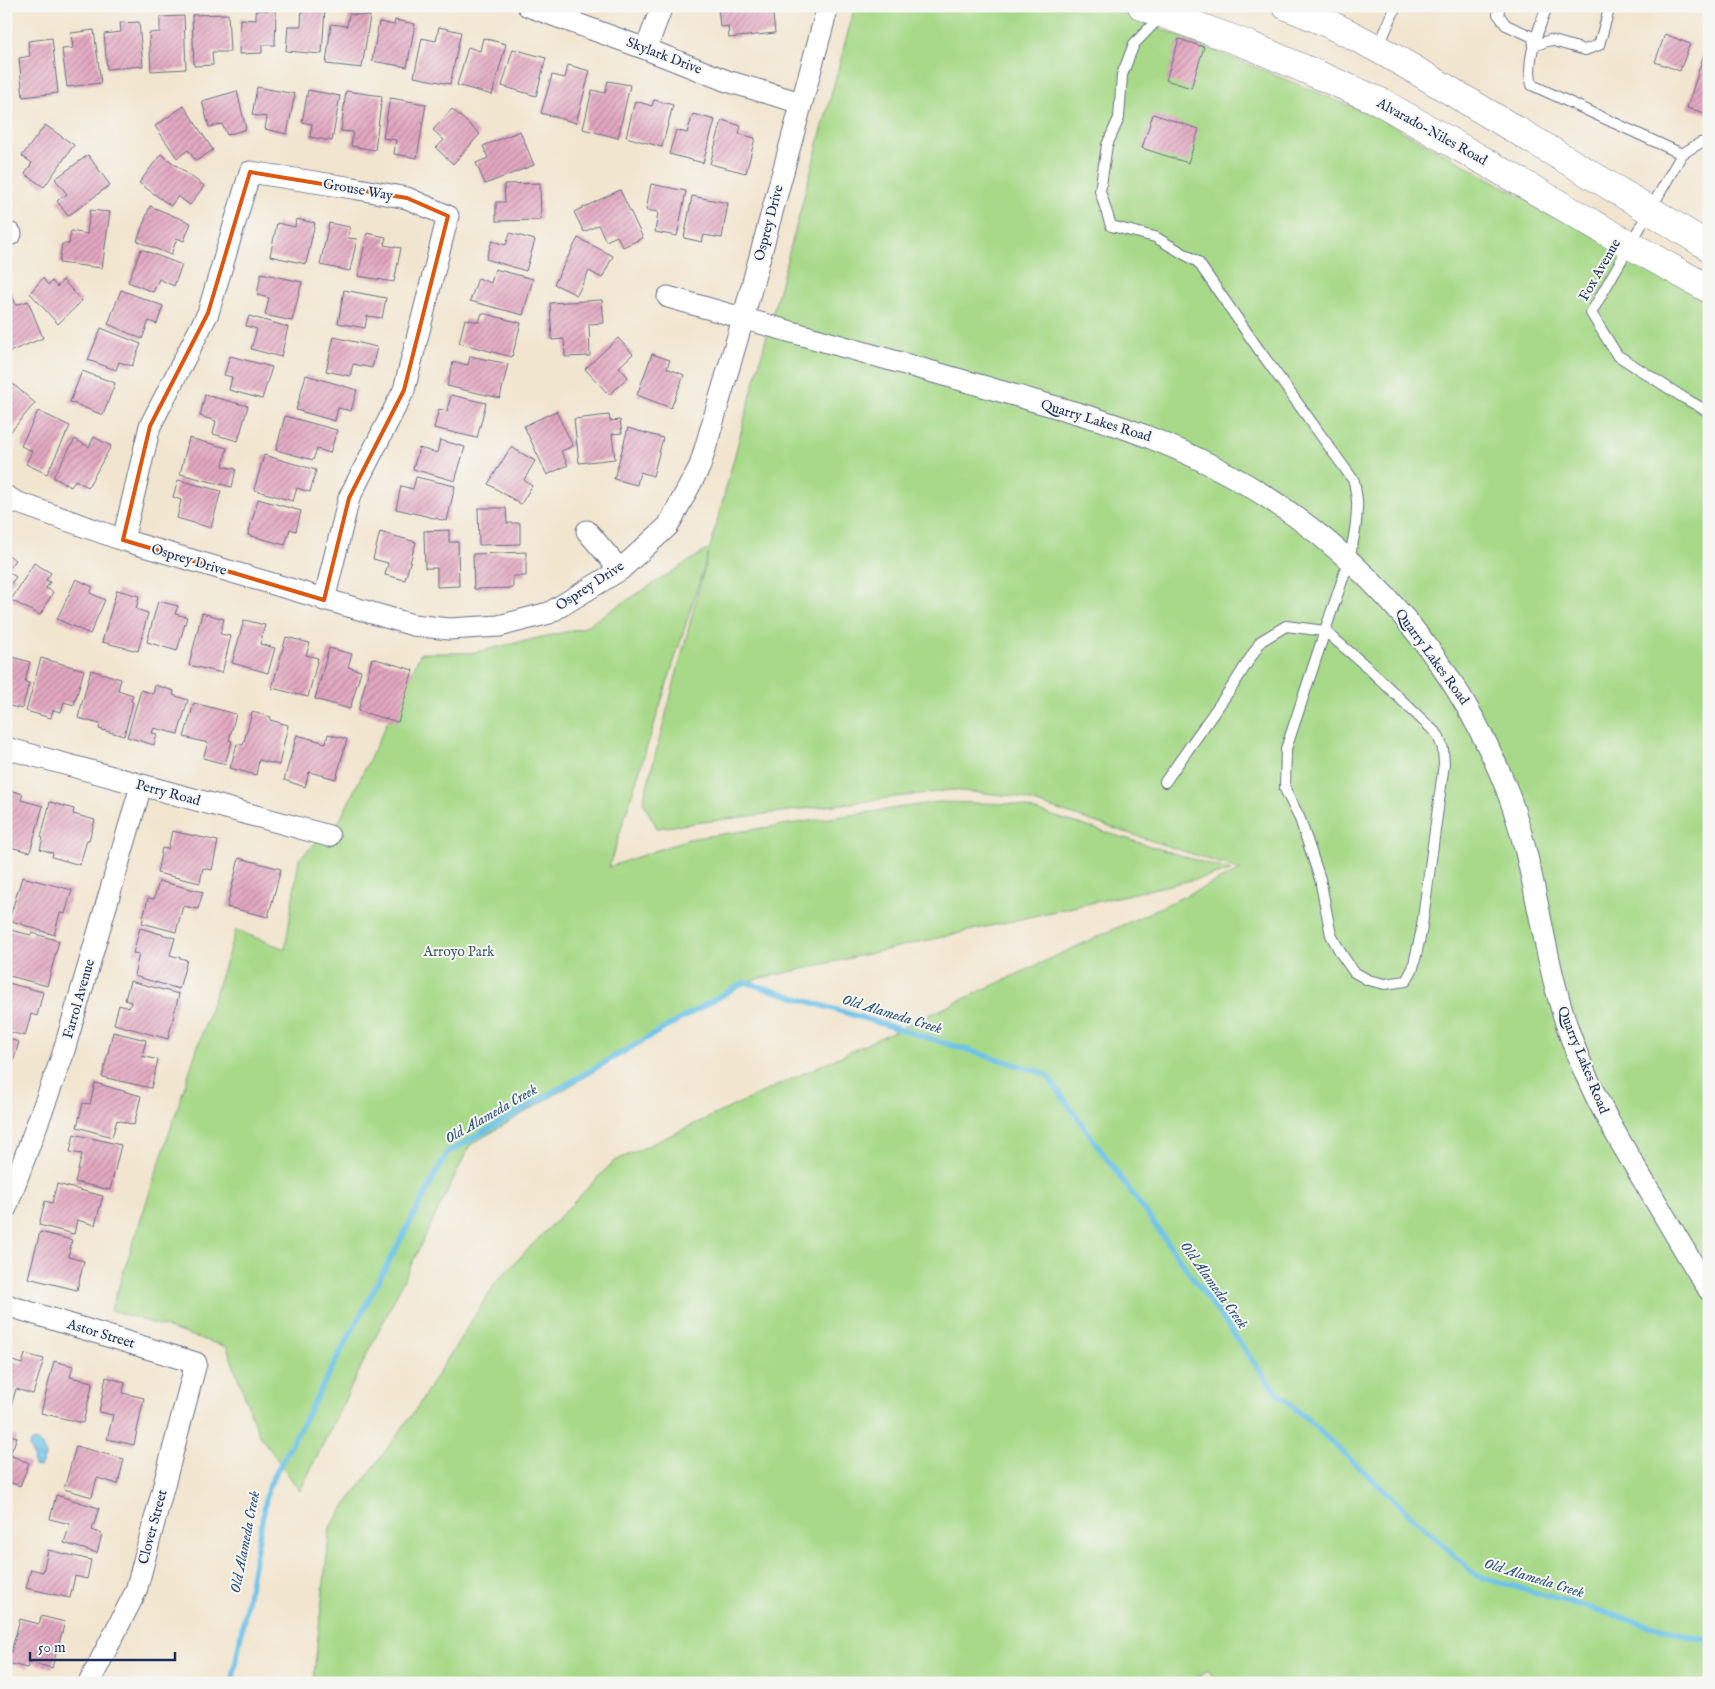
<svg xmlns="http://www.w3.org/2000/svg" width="1715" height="1689" viewBox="0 0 1715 1689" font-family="'IM FELL English',serif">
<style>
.green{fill:#a7d988;stroke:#618473}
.water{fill:url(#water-ripples);stroke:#4478a4}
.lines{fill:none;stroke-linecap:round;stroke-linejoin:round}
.stream{stroke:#6cc2e9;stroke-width:5.5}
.building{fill:url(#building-hatch)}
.lane-casing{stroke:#666f86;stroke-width:12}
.street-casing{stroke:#666f86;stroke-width:23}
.secondary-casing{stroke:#666f86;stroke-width:29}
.lane{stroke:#fff;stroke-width:10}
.street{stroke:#fff;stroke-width:21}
.secondary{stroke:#fff;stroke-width:28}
.marked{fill:none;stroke:#de5710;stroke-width:4;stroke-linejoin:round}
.labels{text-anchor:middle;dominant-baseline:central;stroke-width:4;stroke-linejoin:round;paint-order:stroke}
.street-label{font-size:14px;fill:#1b2f5e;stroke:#f6f6f2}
.park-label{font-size:14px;fill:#3e5a68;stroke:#f6f6f2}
.water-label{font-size:15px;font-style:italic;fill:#2f5481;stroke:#f6f6f2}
</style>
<defs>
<pattern id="water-ripples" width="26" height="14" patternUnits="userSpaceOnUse" patternTransform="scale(1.25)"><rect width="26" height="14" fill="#6cc2e9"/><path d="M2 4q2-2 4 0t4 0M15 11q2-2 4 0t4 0" fill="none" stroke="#589ec0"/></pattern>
<pattern id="building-hatch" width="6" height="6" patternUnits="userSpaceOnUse" patternTransform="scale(1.25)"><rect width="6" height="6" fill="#e3a7c0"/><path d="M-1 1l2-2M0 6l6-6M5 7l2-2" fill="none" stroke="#b7889f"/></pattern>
</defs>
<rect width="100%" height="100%" fill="#f6f6f2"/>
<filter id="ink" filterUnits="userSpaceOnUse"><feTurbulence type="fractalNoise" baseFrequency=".02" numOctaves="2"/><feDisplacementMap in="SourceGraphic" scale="10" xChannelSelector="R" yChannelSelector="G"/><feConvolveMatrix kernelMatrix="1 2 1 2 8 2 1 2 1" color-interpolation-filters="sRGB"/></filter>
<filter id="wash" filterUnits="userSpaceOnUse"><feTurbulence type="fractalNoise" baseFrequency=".0096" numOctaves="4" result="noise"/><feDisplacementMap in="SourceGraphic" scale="20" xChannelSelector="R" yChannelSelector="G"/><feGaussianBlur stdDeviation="1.12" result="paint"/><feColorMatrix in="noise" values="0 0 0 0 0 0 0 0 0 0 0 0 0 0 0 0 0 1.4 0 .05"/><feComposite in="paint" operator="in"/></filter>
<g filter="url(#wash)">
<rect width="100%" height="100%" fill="#f2e5cf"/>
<!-- green -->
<path class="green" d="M 855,6 L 1106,6 L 1377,117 L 1709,299 L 1709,1683 L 1217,1683 L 1208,1670 L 1189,1683 L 313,1683 L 330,1527 L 414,1412 L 496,1282 L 613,1162 L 1241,870 L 1015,796 L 951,790 L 657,828 L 643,802 L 708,554 L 609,867 L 689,839 L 938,802 L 1014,804 L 1231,871 L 745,982 L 470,1145 L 300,1491 L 258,1433 L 227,1347 L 111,1310 L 236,930 L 285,949 L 299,859 L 340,820 L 421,653 L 471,653 L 583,628 L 710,548 Z"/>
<!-- water -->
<path class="water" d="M 35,1441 L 42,1445 L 46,1455 L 40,1467 L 34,1466 L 33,1455 L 29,1448 L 30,1443 Z"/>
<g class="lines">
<!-- stream -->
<path class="stream" d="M 232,1683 L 268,1488 L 447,1153 L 745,982 L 1046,1074 L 1271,1386 L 1477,1576 L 1709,1642"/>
</g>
<g id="blocks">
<!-- building -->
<path class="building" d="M 718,6 L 772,6 L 775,33 L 729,38 L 728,26 L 720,27 Z
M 302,7 L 325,8 L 322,54 L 286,51 L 288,26 L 301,26 Z
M 256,10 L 276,11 L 275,45 L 262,45 L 262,53 L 239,54 L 240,19 L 256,20 Z
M 228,14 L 230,52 L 212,52 L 213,65 L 194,66 L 192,15 Z
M 349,14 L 370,16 L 362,68 L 326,64 L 331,24 L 347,26 Z
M 184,16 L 186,69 L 151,71 L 149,33 L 160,32 L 160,17 Z
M 395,20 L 415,24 L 407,67 L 372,61 L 379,22 L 394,25 Z
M 139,22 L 143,66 L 107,69 L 104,34 L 121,32 L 120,23 Z
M 439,27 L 461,32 L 450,84 L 414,77 L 422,38 L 436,41 Z
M 94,30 L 101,83 L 67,87 L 62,49 L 73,48 L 71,33 Z
M 1665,34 L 1690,44 L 1680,71 L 1655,62 Z
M 52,38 L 58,93 L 23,97 L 19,58 L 30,56 L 28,41 Z
M 483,38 L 506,44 L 492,95 L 457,85 L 468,47 L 480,51 Z
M 1709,38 L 1709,114 L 1687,108 Z
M 1179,39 L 1204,47 L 1191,88 L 1166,80 Z
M 513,49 L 546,58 L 536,96 L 502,86 Z
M 568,65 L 590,71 L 576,123 L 541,113 L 552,75 L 565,78 Z
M 608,81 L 630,85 L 618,138 L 583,129 L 592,90 L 605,93 Z
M 257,87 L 295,94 L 287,134 L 265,129 L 267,117 L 252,115 Z
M 308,90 L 340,96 L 332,141 L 310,137 L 312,124 L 302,122 Z
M 237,91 L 246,129 L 227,135 L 222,124 L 209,127 L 202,101 Z
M 346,91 L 382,96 L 375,150 L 351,146 L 353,132 L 341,131 Z
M 390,98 L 426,104 L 417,158 L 394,154 L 396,140 L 383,138 Z
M 654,100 L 673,105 L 662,147 L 626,137 L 635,101 L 652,106 Z
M 184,106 L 213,150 L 196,161 L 188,150 L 177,158 L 155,126 Z
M 452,109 L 480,134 L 453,164 L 436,148 L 444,140 L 433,130 Z
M 693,114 L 715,120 L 703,163 L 669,154 L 676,130 L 687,133 Z
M 1153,114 L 1199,129 L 1188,163 L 1142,148 Z
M 722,120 L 741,126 L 739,134 L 755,138 L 746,173 L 710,164 Z
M 45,125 L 74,145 L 44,187 L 25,174 L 32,163 L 22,156 Z
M 520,131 L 534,165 L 485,184 L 476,163 L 488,158 L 483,146 Z
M 161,154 L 204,186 L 190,205 L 178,196 L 171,206 L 139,183 Z
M 88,155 L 110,185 L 68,216 L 57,201 L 67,194 L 55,179 Z
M 540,183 L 541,220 L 496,221 L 496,202 L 505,202 L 504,184 Z
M 651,184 L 686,191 L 677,236 L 655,232 L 658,212 L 646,210 Z
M 620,190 L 643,238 L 623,247 L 617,236 L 606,241 L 598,225 L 584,232 L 574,212 Z
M 692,196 L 728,203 L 722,238 L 704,235 L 702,242 L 684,238 Z
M 150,206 L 191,223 L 184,241 L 177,238 L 171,255 L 137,241 Z
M 90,210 L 110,212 L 102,268 L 59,263 L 62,244 L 69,244 L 71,231 L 87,234 Z
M 296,219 L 315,223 L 306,264 L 270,256 L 277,223 L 295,227 Z
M 329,223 L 350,227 L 348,238 L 357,239 L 350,271 L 320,265 Z
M 367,233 L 386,237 L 384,245 L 401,248 L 394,282 L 358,276 Z
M 510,233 L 535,240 L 526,271 L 486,259 L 492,241 L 506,245 Z
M 578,238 L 613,256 L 602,278 L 589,271 L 577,295 L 554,284 Z
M 141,249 L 182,265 L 174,286 L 159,279 L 153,292 L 128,282 Z
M 495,269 L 533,279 L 523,315 L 470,301 L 478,278 L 491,283 Z
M 261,273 L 302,282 L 292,321 L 265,315 L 269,298 L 257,295 Z
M 43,278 L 48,285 L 52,281 L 57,287 L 63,280 L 82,301 L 58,324 L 30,293 Z
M 121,290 L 163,306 L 157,324 L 149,321 L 142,339 L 108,324 Z
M 344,290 L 386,298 L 382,318 L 367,316 L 365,328 L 338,323 Z
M 11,292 L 16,305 L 28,301 L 43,338 L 9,352 L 6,345 L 6,294 Z
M 602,300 L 604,323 L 589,324 L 590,356 L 565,357 L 564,339 L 552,340 L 550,303 Z
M 482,313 L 521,323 L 512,357 L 459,343 L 465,319 L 479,322 Z
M 249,316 L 288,327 L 281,357 L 251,349 L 257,329 L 246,326 Z
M 101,328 L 141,344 L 132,366 L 119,362 L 116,370 L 88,360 Z
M 334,337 L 377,347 L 372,368 L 353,364 L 350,376 L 326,371 Z
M 618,338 L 633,354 L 619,367 L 628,377 L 609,395 L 585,369 Z
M 652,354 L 670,360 L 667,368 L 684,375 L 671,408 L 637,395 Z
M 230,356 L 272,367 L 262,399 L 229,390 L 232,377 L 224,375 Z
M 470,356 L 508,364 L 500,398 L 447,386 L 453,362 L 468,365 Z
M 82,371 L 115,383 L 103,415 L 70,402 Z
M 306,375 L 357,390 L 351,411 L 338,408 L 335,421 L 296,410 Z
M 8,380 L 35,403 L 6,437 L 6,382 Z
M 205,395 L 248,406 L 238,441 L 213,434 L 216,421 L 200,416 Z
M 451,395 L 486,403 L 477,438 L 434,428 L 439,409 L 447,411 Z
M 38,411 L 70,426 L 47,474 L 26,464 L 32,451 L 21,446 Z
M 556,411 L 573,446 L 561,451 L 568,465 L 547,475 L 524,426 Z
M 609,415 L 610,421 L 620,420 L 622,433 L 612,434 L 615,459 L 579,463 L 574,419 Z
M 285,416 L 337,430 L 330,453 L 317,449 L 313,460 L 276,450 Z
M 628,428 L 663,438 L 653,476 L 640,472 L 637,485 L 614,479 Z
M 94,437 L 111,446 L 88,487 L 75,480 L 71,487 L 53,477 L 75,439 L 89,447 Z
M 189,438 L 227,448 L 223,466 L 236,469 L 232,487 L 180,474 Z
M 440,440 L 465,447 L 455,481 L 413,469 L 419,448 L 437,453 Z
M 511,447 L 535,461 L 524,480 L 532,486 L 521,504 L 488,484 Z
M 264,455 L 316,470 L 310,492 L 297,488 L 293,501 L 254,490 Z
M 416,477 L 455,486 L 447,521 L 396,509 L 401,486 L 413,489 Z
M 178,480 L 221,491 L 211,528 L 177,518 L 181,500 L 173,497 Z
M 258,499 L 301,511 L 296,531 L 290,529 L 285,545 L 248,535 Z
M 478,508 L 506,508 L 507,523 L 520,523 L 520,544 L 479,545 Z
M 449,530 L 449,542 L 458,542 L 459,586 L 437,587 L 437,568 L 425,568 L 424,531 Z
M 380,532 L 416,542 L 405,580 L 385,575 L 388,563 L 373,559 Z
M 526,552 L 526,576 L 513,576 L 513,588 L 474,589 L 473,554 Z
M 6,553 L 15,560 L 7,571 L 16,577 L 6,590 Z
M 34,563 L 51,573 L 46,580 L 50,582 L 46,588 L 53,592 L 40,615 L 11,600 Z
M 76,579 L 93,587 L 90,593 L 105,600 L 90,634 L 57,619 Z
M 117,590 L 139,596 L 136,609 L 148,613 L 138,651 L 102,642 Z
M 158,601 L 178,606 L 175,614 L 187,617 L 177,651 L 147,642 Z
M 202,613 L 224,619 L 220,634 L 231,636 L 222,673 L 189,665 Z
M 244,620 L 265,625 L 260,644 L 275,648 L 268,673 L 232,663 Z
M 286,637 L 310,643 L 306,655 L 318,658 L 308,697 L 272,688 Z
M 329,648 L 352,654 L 348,667 L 361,671 L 350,709 L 315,699 Z
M 6,655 L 30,662 L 25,682 L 29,683 L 22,709 L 6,705 Z
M 41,658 L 84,670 L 74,705 L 64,702 L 61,712 L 53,710 L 51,718 L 26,711 Z
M 372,658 L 413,670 L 398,722 L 358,711 Z
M 91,670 L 121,679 L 118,690 L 133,695 L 131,701 L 133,702 L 124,736 L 99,729 L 100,724 L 78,718 Z
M 155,685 L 174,691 L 173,695 L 188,700 L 178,734 L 154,728 L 152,733 L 157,734 L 154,745 L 127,737 L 141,690 L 153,694 Z
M 194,703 L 236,714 L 229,740 L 232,741 L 225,764 L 203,758 L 208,743 L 184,737 Z
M 252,712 L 271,717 L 270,720 L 288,725 L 279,765 L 259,760 L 256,775 L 230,768 L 237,744 L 243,745 Z
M 328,734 L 347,739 L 336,779 L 309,772 L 305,787 L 284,780 L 297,735 L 326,743 Z
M 6,789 L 23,794 L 21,800 L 43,806 L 30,852 L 6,846 Z
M 50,802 L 74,809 L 73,814 L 95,820 L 89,840 L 87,840 L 80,865 L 52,857 L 53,853 L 40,849 L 43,838 L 41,837 Z
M 172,831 L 218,841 L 212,870 L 203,868 L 200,883 L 157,873 L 162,848 L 168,849 Z
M 239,858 L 281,869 L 268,917 L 227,907 Z
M 22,877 L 72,890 L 65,914 L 60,913 L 54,935 L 9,920 Z
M 159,881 L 203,892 L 198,909 L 183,906 L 176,932 L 142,923 L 148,898 L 154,899 Z
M 140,928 L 175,938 L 170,955 L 187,960 L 179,989 L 134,976 L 139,954 L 133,953 Z
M 6,929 L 31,935 L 32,933 L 59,941 L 47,986 L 6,975 Z
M 130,981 L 179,994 L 168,1039 L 114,1024 L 119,1005 L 129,1008 L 131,1002 L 125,1000 Z
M 8,983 L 43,992 L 37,1016 L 31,1014 L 25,1036 L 6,1031 L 6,990 Z
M 113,1032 L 146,1040 L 142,1056 L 158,1060 L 151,1088 L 102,1077 Z
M 6,1038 L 19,1042 L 8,1079 L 6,1079 Z
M 95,1083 L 141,1096 L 134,1125 L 117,1120 L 112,1137 L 77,1127 L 83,1103 L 90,1104 Z
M 74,1134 L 121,1145 L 110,1190 L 75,1182 L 82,1154 L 70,1152 Z
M 57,1184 L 103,1196 L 95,1225 L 77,1220 L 74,1234 L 39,1225 L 45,1201 L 52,1203 Z
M 40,1232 L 72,1240 L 68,1257 L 84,1261 L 77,1290 L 28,1278 Z
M 25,1354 L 44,1359 L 33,1394 L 16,1389 L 11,1406 L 6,1405 L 6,1359 L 22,1364 Z
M 54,1361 L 73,1366 L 70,1377 L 93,1382 L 83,1423 L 41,1413 Z
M 106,1377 L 125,1382 L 123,1393 L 144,1398 L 134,1445 L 107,1439 L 113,1415 L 99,1412 Z
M 6,1434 L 17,1437 L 10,1455 L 29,1463 L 20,1486 L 6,1481 Z
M 76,1446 L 124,1459 L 118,1484 L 97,1478 L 92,1497 L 64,1489 Z
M 56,1495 L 99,1508 L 92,1530 L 102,1534 L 97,1553 L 64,1543 L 70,1524 L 50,1519 Z
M 48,1550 L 91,1560 L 87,1579 L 75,1576 L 70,1598 L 26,1588 L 31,1569 L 43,1572 Z
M 41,1616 L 65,1622 L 52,1668 L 29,1662 L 27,1668 L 8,1663 L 20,1619 L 39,1624 Z"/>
</g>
</g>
<g filter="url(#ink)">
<use href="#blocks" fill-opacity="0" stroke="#666f86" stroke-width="1"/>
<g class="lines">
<defs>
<path id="lane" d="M 1500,6 L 1498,14 L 1506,25 L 1533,37 L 1534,46
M 1547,6 C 1539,30 1525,59 1532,85 L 1682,154 L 1591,313 L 1617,355 L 1684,398 L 1709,412
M 1161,16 L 1134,44 L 1122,75 L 1119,118 L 1107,145 L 1100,191 L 1111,226 L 1155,237 L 1198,262 L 1257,347 L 1354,481 C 1355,489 1358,499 1357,508 C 1356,551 1338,590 1325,631 L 1286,749 L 1285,789 L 1300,819 L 1320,879 L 1331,935 L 1342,955 L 1354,972 L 1368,980 L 1385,984 L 1406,981 L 1413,968 L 1421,933 L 1444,764 L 1443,749 L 1438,735 L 1366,666 L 1325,631 L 1286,626 L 1261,641 L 1234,684 L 1165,782
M 1534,46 L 1550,40 L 1585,50 L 1599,45 L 1610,6
M 1378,48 L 1396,6
M 1682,154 L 1700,143 L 1709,142"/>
<path id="street" d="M 528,6 L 646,49 L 727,81 L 801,103
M 646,49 L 662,6
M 6,234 L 11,234
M 668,297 C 774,328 880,356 986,387 C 1043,404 1103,418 1158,441 C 1317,505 1440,625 1505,785 C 1537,866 1541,954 1570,1035 C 1590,1093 1621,1144 1652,1195 C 1671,1227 1689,1259 1709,1290
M 6,496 L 16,502 L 123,540 L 413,625 L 449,629 L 499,626 L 549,613 L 620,570 L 668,526 L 700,466 L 743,319 L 828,6
M 587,531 L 620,570
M 123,540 L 150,426 L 208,313 L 250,172 L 353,188 L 407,198 L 448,216 L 404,390 L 349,498 L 324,600
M 6,748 L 329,836
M 6,1208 L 62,1057 L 141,786
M 6,1305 L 196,1363 L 136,1591 L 89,1683"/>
<path id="secondary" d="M 1142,6 L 1249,45 L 1381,102 L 1630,245 L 1709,289
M 1286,6 C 1356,32 1420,73 1484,111 C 1560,156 1635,200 1709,247"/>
</defs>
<!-- lane casing -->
<use href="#lane" class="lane-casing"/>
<!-- street casing -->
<use href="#street" class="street-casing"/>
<!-- secondary casing -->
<use href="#secondary" class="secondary-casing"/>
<!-- lane -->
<use href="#lane" class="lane"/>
<!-- street -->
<use href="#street" class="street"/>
<!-- secondary -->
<use href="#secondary" class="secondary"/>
</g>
</g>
<!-- marked area -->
<path class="marked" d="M 250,172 L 407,198 L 448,216 L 404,390 L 349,498 L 324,600 L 123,540 L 150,426 L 208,313 Z"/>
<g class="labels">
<!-- street labels -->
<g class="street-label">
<text transform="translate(664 56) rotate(21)">Skylark Drive</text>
<text transform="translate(1432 132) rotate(29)">Alvarado-Niles Road</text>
<text transform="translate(358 190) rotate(10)">Grouse Way</text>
<text transform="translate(769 223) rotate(-75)">Osprey Drive</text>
<text transform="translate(1600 270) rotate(-60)">Fox Avenue</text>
<text transform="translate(1096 421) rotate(17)">Quarry Lakes Road</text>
<text transform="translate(189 560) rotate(17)">Osprey Drive</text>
<text transform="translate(590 586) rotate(-33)">Osprey Drive</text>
<text transform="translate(1432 657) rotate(54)">Quarry Lakes Road</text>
<text transform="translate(168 793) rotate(15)">Perry Road</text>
<text transform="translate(79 999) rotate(-74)">Farrol Avenue</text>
<text transform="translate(1583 1060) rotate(68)">Quarry Lakes Road</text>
<text transform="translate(101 1334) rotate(17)">Astor Street</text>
<text transform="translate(153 1527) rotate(-75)">Clover Street</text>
</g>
<!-- park labels -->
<g class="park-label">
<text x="459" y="952">Arroyo Park</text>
</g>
<!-- water labels -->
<g class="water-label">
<text transform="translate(892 1014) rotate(17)">Old Alameda Creek</text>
<text transform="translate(491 1114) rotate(-30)">Old Alameda Creek</text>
<text transform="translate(1214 1285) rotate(54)">Old Alameda Creek</text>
<text transform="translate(245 1542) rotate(-79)">Old Alameda Creek</text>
<text transform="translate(1534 1578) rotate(17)">Old Alameda Creek</text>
</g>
</g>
<!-- margin -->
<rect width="1715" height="1689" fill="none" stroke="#f6f6f2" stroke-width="25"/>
<!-- scale -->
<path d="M30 1652v8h145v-8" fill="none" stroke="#1b2f5e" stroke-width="2.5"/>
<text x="38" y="1652" font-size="15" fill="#1b2f5e" stroke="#f6f6f2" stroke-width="4" paint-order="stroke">50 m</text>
</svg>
